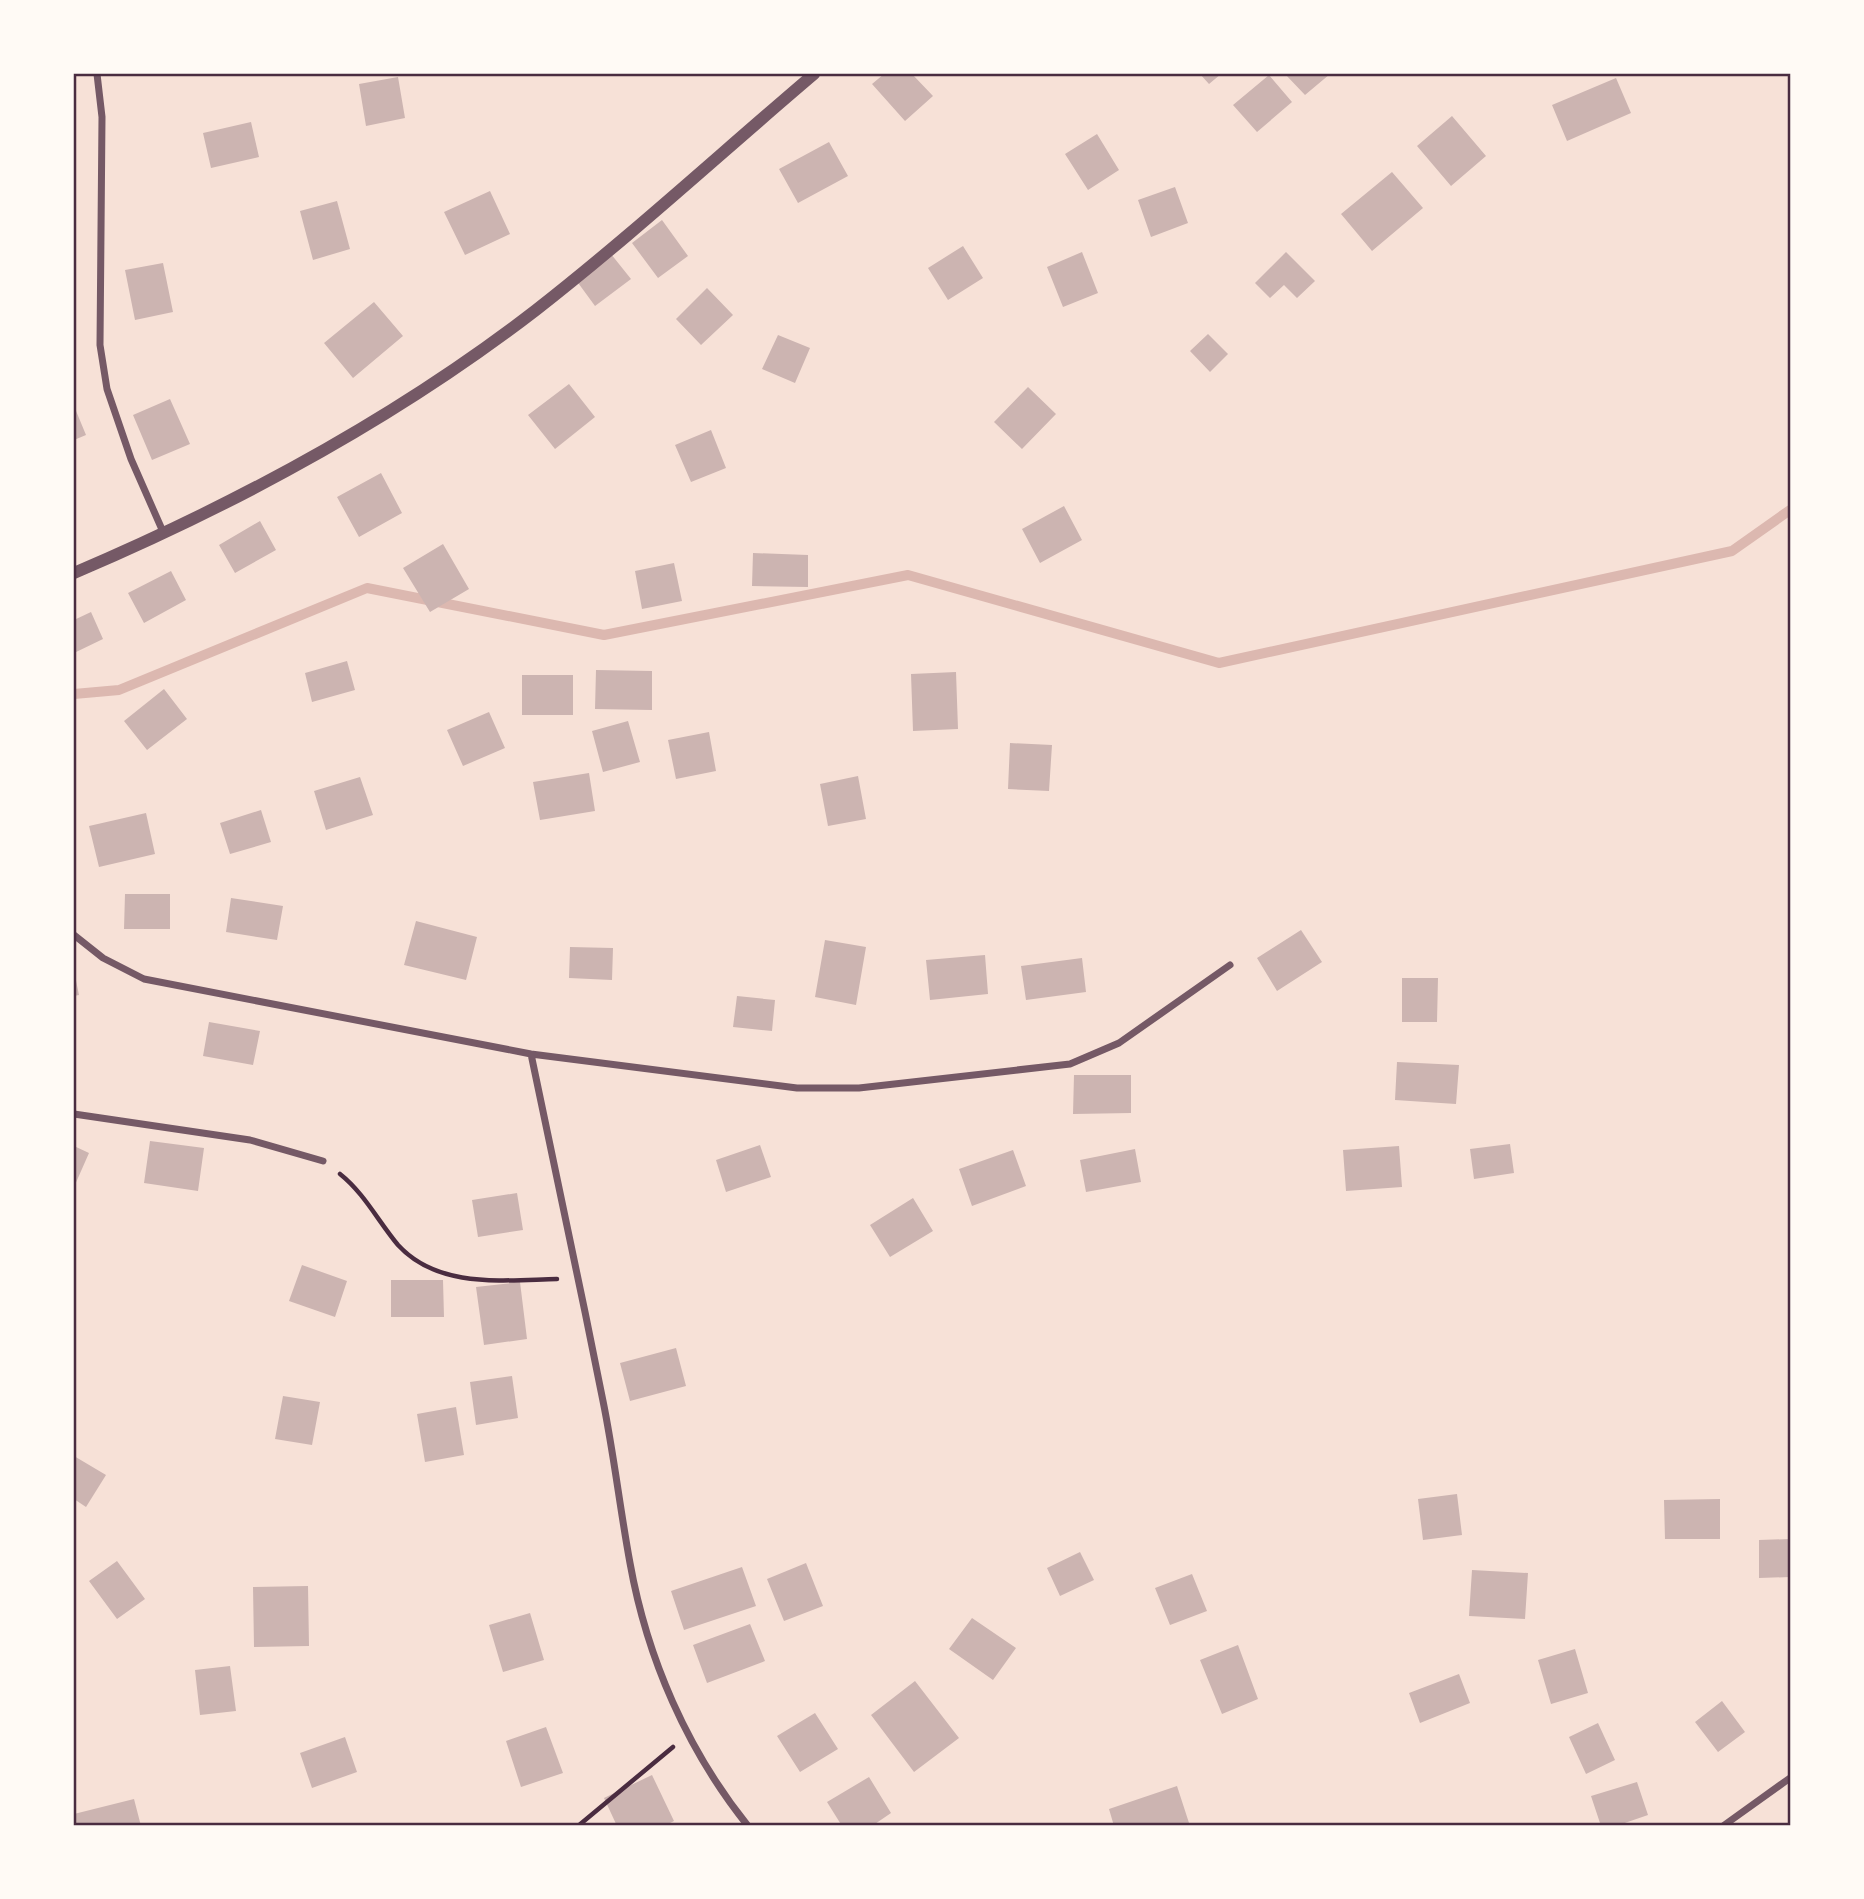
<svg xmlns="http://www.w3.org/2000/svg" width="1864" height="1899" viewBox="0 0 1864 1899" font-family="Georgia,serif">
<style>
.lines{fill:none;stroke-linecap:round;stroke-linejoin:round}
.stream{stroke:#dcb8b0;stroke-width:10}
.building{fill:#ccb4b1}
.path{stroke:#4a2c40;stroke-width:4.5}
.minor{stroke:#755966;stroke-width:7}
.tertiary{stroke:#755966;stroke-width:12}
.neatline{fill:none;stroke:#4a2c40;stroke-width:2.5}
</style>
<rect width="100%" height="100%" fill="#f7e1d7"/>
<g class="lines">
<!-- stream -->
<path class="stream" d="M 74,694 L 119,690 L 367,588 L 604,635 L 908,575 L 1219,663 L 1732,551 L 1790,510"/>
</g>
<!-- building -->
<path class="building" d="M 884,74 L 912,74 L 933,96 L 905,121 L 872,84 Z
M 1200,74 L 1221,74 L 1209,84 Z
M 1285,74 L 1330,74 L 1305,95 Z
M 1269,75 L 1292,102 L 1257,132 L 1233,105 Z
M 398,77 L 405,118 L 366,126 L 359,84 Z
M 1616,78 L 1631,113 L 1567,141 L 1552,105 Z
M 1452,116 L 1486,156 L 1451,186 L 1417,146 Z
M 251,122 L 259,157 L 211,168 L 203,133 Z
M 1097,134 L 1119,170 L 1088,190 L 1065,154 Z
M 829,142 L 848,176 L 798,203 L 779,169 Z
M 1392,172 L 1423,208 L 1372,251 L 1341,214 Z
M 1175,187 L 1188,223 L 1151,237 L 1138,200 Z
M 490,191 L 510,234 L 465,255 L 444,212 Z
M 337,201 L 350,249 L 313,260 L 300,211 Z
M 662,220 L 688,256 L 658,278 L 632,243 Z
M 963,246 L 983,278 L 948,300 L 928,268 Z
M 1082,252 L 1098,293 L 1063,307 L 1047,267 Z
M 1286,252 L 1315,281 L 1297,298 L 1284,285 L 1270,298 L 1255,283 Z
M 611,254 L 631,279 L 595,306 L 576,280 Z
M 163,263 L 173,312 L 135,320 L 125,270 Z
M 707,288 L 733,315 L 701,345 L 676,319 Z
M 374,302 L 403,336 L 353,378 L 324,343 Z
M 1208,334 L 1228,354 L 1210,372 L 1190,351 Z
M 778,335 L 810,348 L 795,383 L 762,369 Z
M 569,384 L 595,417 L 555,449 L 528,415 Z
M 1028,387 L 1056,414 L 1022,449 L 994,422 Z
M 170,399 L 190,444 L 152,460 L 133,415 Z
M 74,406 L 86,435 L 74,440 Z
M 711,430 L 726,468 L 691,482 L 675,445 Z
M 381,473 L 402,513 L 359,537 L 337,497 Z
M 1064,506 L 1082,540 L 1040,563 L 1022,529 Z
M 260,521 L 276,550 L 235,573 L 219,545 Z
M 443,544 L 469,589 L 430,612 L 403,568 Z
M 753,553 L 808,555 L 808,587 L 752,586 Z
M 674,563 L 682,601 L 642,609 L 635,571 Z
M 171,571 L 186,600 L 144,623 L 128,593 Z
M 91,612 L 103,639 L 74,653 L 74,620 Z
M 347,661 L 355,690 L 312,702 L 305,673 Z
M 596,670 L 652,671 L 652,710 L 595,709 Z
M 956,672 L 958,729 L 913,731 L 911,674 Z
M 522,675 L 573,675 L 573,715 L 522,715 Z
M 164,689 L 187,719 L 147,750 L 124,721 Z
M 489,712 L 505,748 L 463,766 L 447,730 Z
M 628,721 L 640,762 L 603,772 L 592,731 Z
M 709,732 L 716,771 L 676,779 L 668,740 Z
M 1010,743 L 1052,745 L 1049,791 L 1008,789 Z
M 589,773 L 595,811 L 540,820 L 533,782 Z
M 858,776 L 866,819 L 828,826 L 820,784 Z
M 360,777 L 373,815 L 326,830 L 314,791 Z
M 261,810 L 271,842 L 230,854 L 220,823 Z
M 146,813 L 155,854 L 99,867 L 89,826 Z
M 125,894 L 170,894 L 170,929 L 124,929 Z
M 231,898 L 283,906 L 277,940 L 226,932 Z
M 416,921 L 477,937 L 466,980 L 404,965 Z
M 1301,930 L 1322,962 L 1277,991 L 1257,958 Z
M 825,940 L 866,947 L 856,1005 L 815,997 Z
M 570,947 L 613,948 L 612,980 L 569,978 Z
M 985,955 L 988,994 L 930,1000 L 926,960 Z
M 1082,958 L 1086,992 L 1026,1000 L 1021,966 Z
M 74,971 L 79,995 L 74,996 Z
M 1402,978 L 1438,978 L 1437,1022 L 1402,1022 Z
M 737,996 L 775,1000 L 772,1031 L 733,1027 Z
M 209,1022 L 260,1031 L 253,1065 L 203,1056 Z
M 1397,1062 L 1459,1065 L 1456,1104 L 1395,1100 Z
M 1074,1075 L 1131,1075 L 1131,1113 L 1073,1114 Z
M 150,1141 L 204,1148 L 198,1191 L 144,1183 Z
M 1510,1144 L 1514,1173 L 1474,1179 L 1470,1149 Z
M 760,1145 L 771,1177 L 726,1192 L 716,1160 Z
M 74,1146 L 89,1153 L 74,1187 Z
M 1399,1146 L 1402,1187 L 1346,1191 L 1343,1150 Z
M 1135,1149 L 1141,1182 L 1086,1192 L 1080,1160 Z
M 1013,1150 L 1026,1186 L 972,1206 L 959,1169 Z
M 517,1193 L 523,1230 L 478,1237 L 472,1200 Z
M 913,1198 L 933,1231 L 890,1257 L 870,1225 Z
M 302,1265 L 347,1281 L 335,1317 L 289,1301 Z
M 391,1280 L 443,1280 L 444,1317 L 391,1317 Z
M 520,1282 L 527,1339 L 484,1345 L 476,1287 Z
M 676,1348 L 686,1386 L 630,1401 L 620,1363 Z
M 512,1376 L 518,1418 L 476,1425 L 470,1382 Z
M 283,1396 L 320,1402 L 312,1445 L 275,1439 Z
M 456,1407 L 464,1455 L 425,1462 L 417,1414 Z
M 74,1456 L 106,1475 L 86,1507 L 74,1499 Z
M 1457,1494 L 1462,1535 L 1423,1540 L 1418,1499 Z
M 1720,1499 L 1720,1539 L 1665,1539 L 1664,1500 Z
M 1790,1539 L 1790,1577 L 1759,1578 L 1759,1540 Z
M 1080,1552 L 1094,1580 L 1060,1596 L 1047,1568 Z
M 117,1561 L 145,1599 L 117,1619 L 89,1581 Z
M 806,1563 L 823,1606 L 784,1621 L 767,1579 Z
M 742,1567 L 756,1606 L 684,1630 L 671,1591 Z
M 1472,1570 L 1528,1573 L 1525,1619 L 1469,1616 Z
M 1192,1574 L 1207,1611 L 1170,1625 L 1155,1588 Z
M 308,1586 L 309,1646 L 254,1647 L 253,1587 Z
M 530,1613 L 544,1660 L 503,1672 L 489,1625 Z
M 972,1618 L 1016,1648 L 993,1680 L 949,1649 Z
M 750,1624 L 765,1661 L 707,1683 L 693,1645 Z
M 1238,1645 L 1258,1699 L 1222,1714 L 1200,1660 Z
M 1575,1649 L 1588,1693 L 1551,1704 L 1538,1660 Z
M 230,1666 L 236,1711 L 200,1715 L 195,1670 Z
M 1459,1674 L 1470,1703 L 1420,1723 L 1409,1693 Z
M 915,1681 L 959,1738 L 914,1772 L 871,1715 Z
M 1722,1701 L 1745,1732 L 1718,1752 L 1695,1722 Z
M 815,1713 L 838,1749 L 800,1772 L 777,1736 Z
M 1598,1723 L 1615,1760 L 1586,1774 L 1569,1737 Z
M 546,1727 L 563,1773 L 521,1787 L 506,1741 Z
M 345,1737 L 357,1772 L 312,1788 L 300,1753 Z
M 652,1775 L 674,1821 L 664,1826 L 617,1826 L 604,1798 Z
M 869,1777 L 891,1813 L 872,1826 L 842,1826 L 827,1802 Z
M 1637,1782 L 1648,1815 L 1616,1826 L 1601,1826 L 1591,1796 Z
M 1177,1786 L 1190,1826 L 1114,1826 L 1109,1809 Z
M 134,1799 L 141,1826 L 74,1826 L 74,1814 Z"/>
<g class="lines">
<!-- path -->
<path class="path" d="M 340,1174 C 364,1193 378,1221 398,1245 C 438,1289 504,1280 557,1279
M 578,1826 L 673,1747"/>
<!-- minor -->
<path class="minor" d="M 97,74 L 102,117 L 100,345 L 107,389 L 131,459 L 164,534
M 74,935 L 103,958 L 144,979 L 531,1054 L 797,1088 L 859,1088 L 1070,1064 L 1119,1043 L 1230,965
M 531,1054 C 555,1169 580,1285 603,1401 C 614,1455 620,1509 630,1563 C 647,1658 687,1750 748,1826
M 74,1114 L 250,1140 L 323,1161
M 1723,1826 L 1790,1778"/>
<!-- tertiary -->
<path class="tertiary" d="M 74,573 C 236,504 396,418 536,310 C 632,235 722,152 814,74"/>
</g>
<!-- border -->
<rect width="1864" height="1899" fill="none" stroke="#fffaf5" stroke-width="150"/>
<rect x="75" y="75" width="1714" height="1749" class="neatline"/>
</svg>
